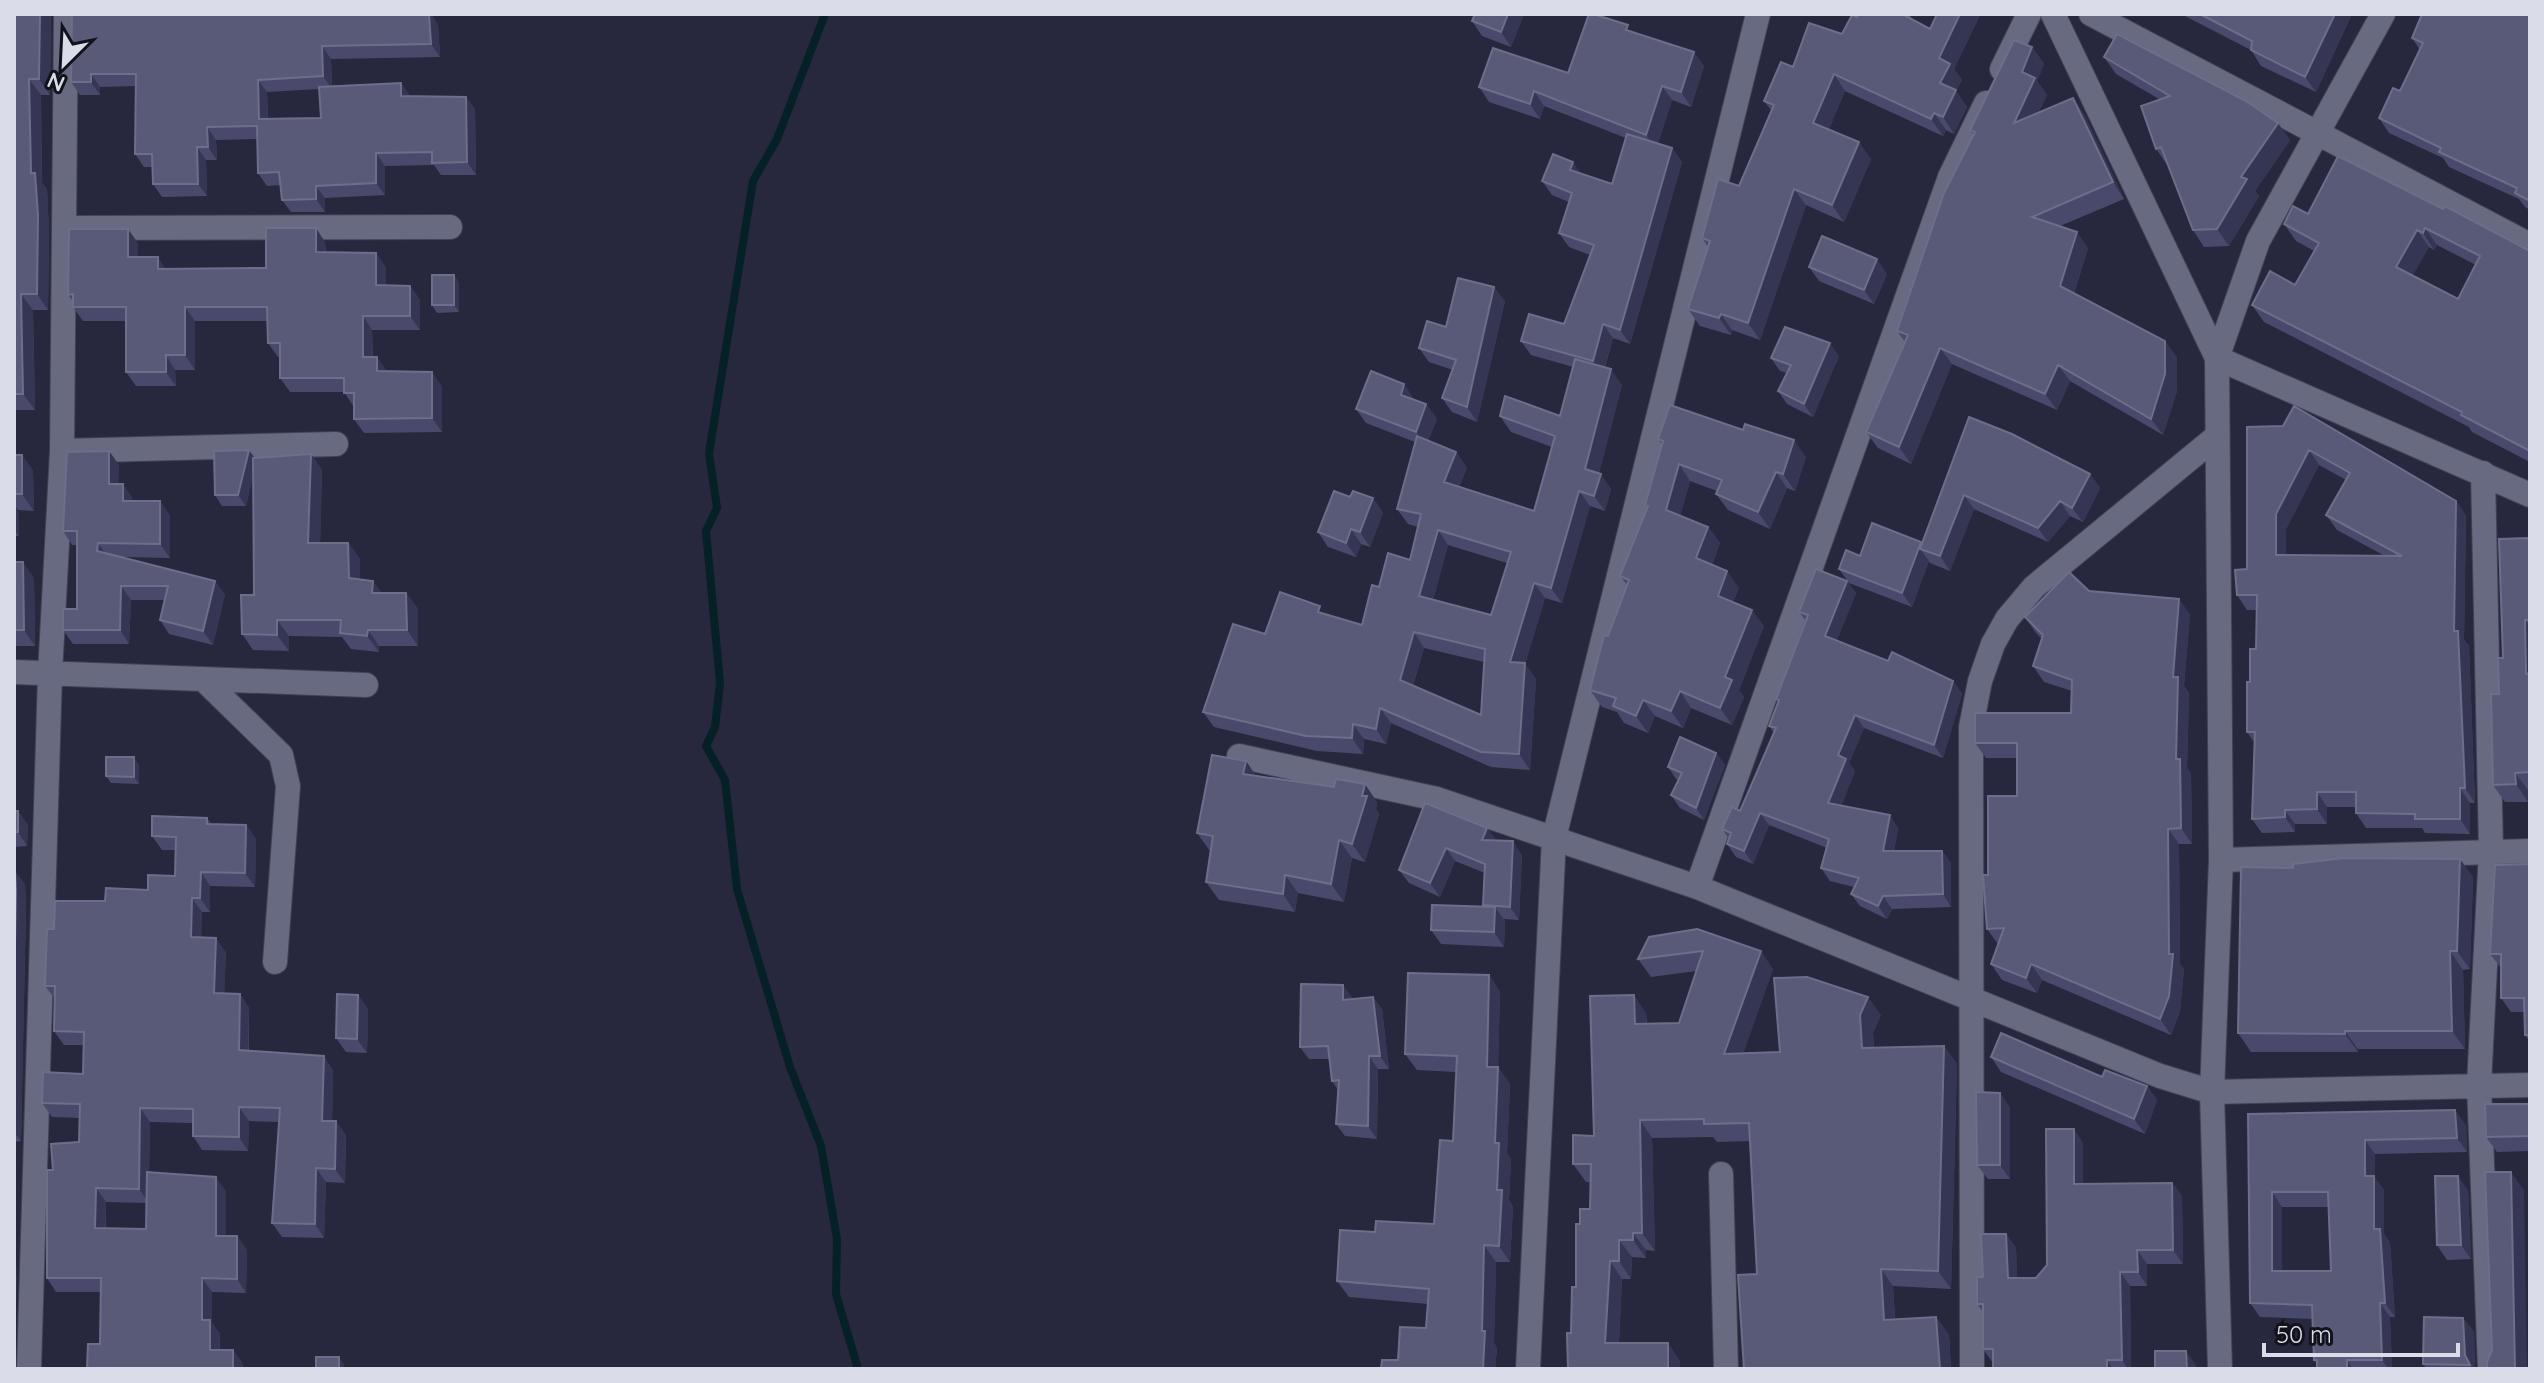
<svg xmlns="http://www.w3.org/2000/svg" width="2544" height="1383" viewBox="0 0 2544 1383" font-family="Quicksand,sans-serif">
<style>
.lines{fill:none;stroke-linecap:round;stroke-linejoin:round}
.stream{stroke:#062027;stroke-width:8}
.minor-casing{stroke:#414253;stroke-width:26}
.minor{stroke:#686a82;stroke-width:24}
.wall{fill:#494a6b;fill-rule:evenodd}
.shaded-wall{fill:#353653}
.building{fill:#595a78;stroke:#6d6e8a;stroke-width:2;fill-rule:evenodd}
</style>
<rect width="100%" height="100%" fill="#27283d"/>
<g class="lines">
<!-- stream -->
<path class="stream" d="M 825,14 L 777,139 L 753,181 L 709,453 L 717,508 L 706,531 L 720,683 L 715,727 L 706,746 L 725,780 L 737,889 L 790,1067 L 821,1146 L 837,1239 L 836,1294 L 858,1369"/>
<defs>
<path id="minor" d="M 66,14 L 64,228 L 450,227
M 2053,14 L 2217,358 L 2530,495
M 2091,14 L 2530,245
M 2002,69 L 2029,14
M 62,451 L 336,444
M 2483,473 L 2491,850 L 2479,1085 L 2490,1369
M 14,672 L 366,685
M 203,679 L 281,755 L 288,786 L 275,962
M 1239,756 L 1437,799 L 1697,887 L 2160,1076 L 2212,1092 L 2530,1085
M 2221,860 L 2530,851
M 1697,887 L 1950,177 L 1986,103
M 1721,1174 L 1726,1369
M 29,1369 L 50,674 L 62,451 L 64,228
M 1528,1369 L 1554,838 L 1758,14
M 1972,1369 L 1971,727 L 1980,681 L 1993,644 L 2007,619 L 2034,587 L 2216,437
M 2220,1369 L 2212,1092 L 2221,860 L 2217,358 L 2258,241 L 2383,14"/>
</defs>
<!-- minor casing -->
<use href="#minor" class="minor-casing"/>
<!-- minor -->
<use href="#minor" class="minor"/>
</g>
<!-- wall -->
<path class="wall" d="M 14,14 L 51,14 L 50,95 L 41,95 L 42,183 L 47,189 L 49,231 L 48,310 L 33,310 L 35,410 L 14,410 Z
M 72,14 L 433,17 L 438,25 L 440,57 L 331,59 L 332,87 L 401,83 L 410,96 L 466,97 L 475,109 L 476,175 L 441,175 L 434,165 L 385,166 L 385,195 L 325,198 L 325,212 L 291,212 L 282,200 L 281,185 L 267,186 L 258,173 L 257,139 L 216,140 L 217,160 L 206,160 L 207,196 L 162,197 L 153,184 L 153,167 L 144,167 L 135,154 L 136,86 L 100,87 L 100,95 L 80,95 L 71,82 ZM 319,89 L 321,118 L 268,119 L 267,92 Z
M 1475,14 L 1524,14 L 1511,47 L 1482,36 L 1472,21 Z
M 1858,14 L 1911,14 L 1911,19 L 1930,29 L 1937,14 L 1983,14 L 1982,16 L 1980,15 L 1954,69 L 1962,80 L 1956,91 L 1967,107 L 1954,134 L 1946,130 L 1943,136 L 1845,91 L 1829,129 L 1871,159 L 1844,222 L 1806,205 L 1760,340 L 1732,330 L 1731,335 L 1700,326 L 1688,309 L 1708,247 L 1702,238 L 1739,186 L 1771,110 L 1764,101 L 1793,67 L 1842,34 Z
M 2181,14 L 2352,14 L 2316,92 L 2261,66 L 2251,50 Z
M 2530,14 L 2530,210 L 2525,207 L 2519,199 L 2449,167 L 2443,158 L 2389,133 L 2379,118 L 2400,91 L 2420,50 L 2412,38 Z
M 1633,33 L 1704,66 L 1691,107 L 1672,100 L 1658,143 L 1672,148 L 1682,162 L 1630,344 L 1613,338 L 1605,367 L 1622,385 L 1599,473 L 1611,489 L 1605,511 L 1590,506 L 1562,603 L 1545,598 L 1525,664 L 1536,679 L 1530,770 L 1491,767 L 1391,723 L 1386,744 L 1364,739 L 1363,754 L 1317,751 L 1214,727 L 1203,712 L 1325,614 L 1362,625 L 1379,587 L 1410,560 L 1418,527 L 1408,524 L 1397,509 L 1415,442 L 1366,423 L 1356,409 L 1404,384 L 1414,400 L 1426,404 L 1437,419 L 1428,441 L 1456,452 L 1467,468 L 1459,487 L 1534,511 L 1552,447 L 1511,432 L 1500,416 L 1560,416 L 1573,367 L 1531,355 L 1521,341 L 1564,324 L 1590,255 L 1569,247 L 1559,233 L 1569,202 L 1552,195 L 1542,181 L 1582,174 L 1612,184 L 1626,138 L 1544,106 L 1540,119 L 1489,102 L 1479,87 L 1568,73 ZM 1448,545 L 1507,563 L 1491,615 L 1433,600 ZM 1424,648 L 1484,662 L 1481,715 L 1413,686 Z
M 2032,47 L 2044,64 L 2037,81 L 2047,95 L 2038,113 L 2084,114 L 2124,199 L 2060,226 L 2088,248 L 2074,294 L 2165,341 L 2177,358 L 2177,391 L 2163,435 L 2070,381 L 2057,410 L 1952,364 L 1911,464 L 1878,448 L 1866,432 L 1905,342 L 1897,331 L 1974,135 L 1970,130 Z
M 2104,57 L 2290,140 L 2255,191 L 2259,196 L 2229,246 L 2204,247 L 2193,230 L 2168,166 L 2156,149 L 2159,99 L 2116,74 Z
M 2443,209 L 2530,251 L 2530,462 L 2472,432 L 2469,427 L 2264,322 L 2252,305 L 2295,285 L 2314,251 L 2296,241 L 2284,224 L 2308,214 ZM 2437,245 L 2476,265 L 2458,299 L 2412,276 L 2429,247 L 2434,250 Z
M 325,242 L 326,252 L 386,267 L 386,285 L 410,286 L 420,300 L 420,330 L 372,330 L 373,357 L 387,372 L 442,386 L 442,432 L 364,433 L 354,419 L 354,407 L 344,392 L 290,392 L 280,378 L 280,357 L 278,357 L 268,343 L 267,321 L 195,321 L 195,370 L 175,370 L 176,386 L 136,386 L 126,372 L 126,321 L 83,321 L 73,307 L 73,301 L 68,295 L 138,243 L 138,257 L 166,269 L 266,268 Z
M 1809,267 L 1887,274 L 1874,304 L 1819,281 Z
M 454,275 L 459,283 L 459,312 L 437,313 L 432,305 Z
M 1505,301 L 1477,422 L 1452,412 L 1442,398 L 1453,370 L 1429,362 L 1419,348 L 1446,327 Z
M 1839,356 L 1813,417 L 1787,404 L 1778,391 L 1787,373 L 1780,371 L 1771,358 Z
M 1969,417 L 2090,474 L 2100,488 L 2083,522 L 2070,516 L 2048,542 L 1974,509 L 1950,571 L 1930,563 L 1929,561 L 1912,607 L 1849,583 L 1839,569 L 1860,556 L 1922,543 Z
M 2247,427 L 2456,501 L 2466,516 L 2464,640 L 2469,646 L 2475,803 L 2470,803 L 2470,834 L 2425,833 L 2422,828 L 2366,828 L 2356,813 L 2356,807 L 2327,807 L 2327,824 L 2295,824 L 2295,832 L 2262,833 L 2252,819 L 2254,742 L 2247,732 L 2250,682 L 2256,649 L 2256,610 L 2247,610 L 2237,595 L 2247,569 ZM 2319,465 L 2346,480 L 2326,515 L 2337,530 L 2385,556 L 2286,555 L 2286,529 Z
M 1658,439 L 1806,457 L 1795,491 L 1787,488 L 1770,529 L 1728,510 L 1716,494 L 1717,491 L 1690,481 L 1680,516 L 1708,527 L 1720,543 L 1712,565 L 1739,588 L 1733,602 L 1764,626 L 1739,690 L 1744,697 L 1732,725 L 1691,708 L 1683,728 L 1655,716 L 1648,733 L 1624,723 L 1617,712 L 1602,707 L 1590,690 L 1627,585 L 1620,576 L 1647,508 L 1645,505 L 1662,444 Z
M 109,451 L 119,465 L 118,484 L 123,484 L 132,498 L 132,501 L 170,515 L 170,558 L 122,557 L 225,594 L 213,645 L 169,634 L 160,620 L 165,600 L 131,600 L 129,644 L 73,644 L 63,630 L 77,609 L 77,545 L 72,545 L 63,531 Z
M 311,454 L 322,470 L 320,543 L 348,543 L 360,559 L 360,580 L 381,593 L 406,593 L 418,609 L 418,646 L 379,646 L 379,652 L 351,649 L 342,637 L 289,636 L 289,651 L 253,650 L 242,634 L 254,595 L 253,476 L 246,506 L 222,506 L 215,495 L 255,458 Z
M 14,455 L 22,455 L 33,471 L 34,511 L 18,510 L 19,536 L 14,536 Z
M 1350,497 L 1373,498 L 1383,513 L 1370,547 L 1361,544 L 1356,557 L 1328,547 L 1318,532 Z
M 2530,538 L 2530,790 L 2528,790 L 2528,802 L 2505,802 L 2493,785 L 2499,694 L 2503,658 Z
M 14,562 L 34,578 L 35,646 L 14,646 Z
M 1847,581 L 1856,593 L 1837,640 L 1888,661 L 1953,681 L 1962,694 L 1943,758 L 1864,728 L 1849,763 L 1855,771 L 1841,806 L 1898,828 L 1894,851 L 1942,851 L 1951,863 L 1951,907 L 1892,909 L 1887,919 L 1860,906 L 1851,894 L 1854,887 L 1830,881 L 1821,868 L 1827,848 L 1769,825 L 1753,864 L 1736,857 L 1727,844 L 1729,839 L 1722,829 L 1740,811 L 1774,733 L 1769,726 L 1778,703 L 1776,699 L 1806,621 L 1799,612 Z
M 2089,591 L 2190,614 L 2184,686 L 2189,693 L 2187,768 L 2191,774 L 2192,844 L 2179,844 L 2180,964 L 2184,969 L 2180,1011 L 2171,1035 L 2042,980 L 2037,993 L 2002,980 L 1991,964 L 1998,944 L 1987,929 L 1988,875 L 2017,796 L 2017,758 L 1986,758 L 1975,743 L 2071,713 L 2072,691 L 2044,682 L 2033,666 L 2042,639 L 2036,633 L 2025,617 Z
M 1716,753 L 1725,765 L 1704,820 L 1680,808 L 1671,795 L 1679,780 L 1676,779 L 1668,767 Z
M 1246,761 L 1255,775 L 1377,802 L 1376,809 L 1379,814 L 1365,862 L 1352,858 L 1344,902 L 1298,893 L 1295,912 L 1219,900 L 1206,882 L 1210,851 L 1197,833 Z
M 139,765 L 139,784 L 111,783 L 106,776 Z
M 1425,803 L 1522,855 L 1519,920 L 1503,919 L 1505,921 L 1504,947 L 1441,944 L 1431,930 L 1484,907 L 1485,873 L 1455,861 L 1440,897 L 1409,883 L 1399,870 Z
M 14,811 L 18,811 L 28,825 L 27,846 L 14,847 Z
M 207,818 L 212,825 L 246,825 L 256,839 L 255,887 L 210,886 L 210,912 L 202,912 L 201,938 L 226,952 L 224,993 L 240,994 L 249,1008 L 249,1051 L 333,1070 L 332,1121 L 346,1135 L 345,1183 L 326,1182 L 324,1238 L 282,1237 L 272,1223 L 279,1122 L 249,1121 L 248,1151 L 202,1150 L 193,1136 L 193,1123 L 150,1122 L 149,1172 L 226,1191 L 226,1236 L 237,1236 L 247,1250 L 246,1293 L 212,1292 L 212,1323 L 220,1334 L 220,1350 L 233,1350 L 243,1364 L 100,1344 L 101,1292 L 56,1292 L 47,1278 L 53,1170 L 79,1142 L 80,1118 L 52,1117 L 42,1103 L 83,1074 L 84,1045 L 64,1045 L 54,1031 L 55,999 L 45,986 L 54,929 L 105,901 L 148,890 L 175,876 L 175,850 L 162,850 L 152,836 ZM 106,1202 L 146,1203 L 146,1229 L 106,1228 Z
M 2530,864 L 2530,1042 L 2525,1035 L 2525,1012 L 2511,1012 L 2501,998 L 2501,968 L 2490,954 Z
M 14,871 L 25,884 L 26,905 L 21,1141 L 14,1142 Z
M 2473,877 L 2470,969 L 2463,970 L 2465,1049 L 2358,1049 L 2358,1052 L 2251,1052 L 2238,1033 Z
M 1649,937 L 1773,969 L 1743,1053 L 1780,1052 L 1881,1015 L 1873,1033 L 1874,1048 L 1944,1046 L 1957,1064 L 1951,1289 L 1893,1286 L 1895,1319 L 1936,1317 L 1949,1335 L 1951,1369 L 1744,1369 L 1757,1274 L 1750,1141 L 1717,1142 L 1713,1137 L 1652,1138 L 1655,1251 L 1646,1250 L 1646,1258 L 1632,1257 L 1631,1279 L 1622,1279 L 1619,1343 L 1680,1361 L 1680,1369 L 1568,1369 L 1576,1287 L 1580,1224 L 1590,1209 L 1591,1182 L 1586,1182 L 1573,1164 L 1594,1136 L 1646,1013 L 1647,1024 L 1679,1023 L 1696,971 L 1651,977 L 1638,959 Z
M 1489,975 L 1500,992 L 1498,1067 L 1510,1084 L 1507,1153 L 1511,1159 L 1509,1200 L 1513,1207 L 1510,1262 L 1496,1262 L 1494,1343 L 1497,1348 L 1495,1369 L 1381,1369 L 1398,1360 L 1426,1328 L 1428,1304 L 1349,1297 L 1337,1281 L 1375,1232 L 1434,1224 L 1453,1141 L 1456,1072 L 1417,1070 L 1405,1054 Z
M 1343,985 L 1352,999 L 1373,997 L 1382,1009 L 1389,1069 L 1378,1069 L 1377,1139 L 1345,1136 L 1336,1124 L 1338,1090 L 1332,1081 L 1329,1059 L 1309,1059 L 1300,1047 Z
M 358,995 L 368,1009 L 367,1053 L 346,1052 L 336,1038 Z
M 1991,1057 L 2147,1086 L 2157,1100 L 2145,1134 L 2001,1072 Z
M 2530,1104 L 2530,1151 L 2497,1152 L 2486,1137 Z
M 2010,1107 L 2010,1179 L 1988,1179 L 1977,1165 Z
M 2248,1114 L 2466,1125 L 2467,1152 L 2375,1154 L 2375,1178 L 2384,1190 L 2384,1234 L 2390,1243 L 2395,1317 L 2390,1317 L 2392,1369 L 2317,1369 L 2317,1364 L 2314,1360 L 2313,1319 L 2260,1317 L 2250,1303 ZM 2282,1207 L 2328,1207 L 2331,1271 L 2282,1271 Z
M 2083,1143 L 2083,1184 L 2172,1183 L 2182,1196 L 2183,1264 L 2147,1264 L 2147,1286 L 2130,1286 L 2131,1369 L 1993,1369 L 1993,1363 L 1983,1349 L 1983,1312 L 1977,1304 L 1983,1277 L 2006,1234 L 2016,1248 L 2017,1278 L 2036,1278 L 2047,1265 Z
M 2468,1190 L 2471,1259 L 2447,1260 L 2437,1245 Z
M 2463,1318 L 2474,1332 L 2475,1369 L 2427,1369 L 2423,1364 Z"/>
<!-- shaded-wall -->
<path class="shaded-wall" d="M 40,14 L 51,14 L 50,95 L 39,79 Z
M 426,14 L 433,14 L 433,17 L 438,25 L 440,57 L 431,44 Z
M 1508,14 L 1524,14 L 1511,47 L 1501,32 Z
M 1960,14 L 1980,15 L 1954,69 L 1962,80 L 1956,91 L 1967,107 L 1954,134 L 1943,117 L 1939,58 Z
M 2335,14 L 2352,14 L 2316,92 L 2305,77 Z
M 322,46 L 331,59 L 332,89 L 323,76 Z
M 2032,47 L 2044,64 L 2037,81 L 2047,95 L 2026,140 L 2014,123 L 2022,72 Z
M 1694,52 L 1704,66 L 1691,107 L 1681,92 Z
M 91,74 L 100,87 L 100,95 L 91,82 Z
M 1834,74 L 1845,91 L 1825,139 L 1813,123 Z
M 29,79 L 41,95 L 42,183 L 47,189 L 49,231 L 48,310 L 37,294 L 31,173 Z
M 258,80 L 267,92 L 268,132 L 259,119 Z
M 401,83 L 410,96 L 401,96 Z
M 1662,86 L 1672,100 L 1656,150 L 1646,135 Z
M 1534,91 L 1544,106 L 1540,119 L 1530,104 Z
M 466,97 L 475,109 L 476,175 L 467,162 Z
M 2073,98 L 2084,114 L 2124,199 L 2113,182 Z
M 1934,113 L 1946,130 L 1943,136 L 1931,119 Z
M 2278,123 L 2290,140 L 2255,191 L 2259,196 L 2229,246 L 2217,229 L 2241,177 Z
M 207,127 L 216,140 L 217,160 L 208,147 Z
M 1859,142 L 1871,159 L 1844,222 L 1832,205 Z
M 197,147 L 206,160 L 207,196 L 198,184 Z
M 1672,148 L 1682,162 L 1630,344 L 1620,330 Z
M 376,153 L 385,166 L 385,195 L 376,183 Z
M 1573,162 L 1583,176 L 1570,170 Z
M 316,186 L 325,198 L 325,212 L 316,199 Z
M 1794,189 L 1806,205 L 1760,340 L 1748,323 Z
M 316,228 L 325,242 L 326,266 L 316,252 Z
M 2425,228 L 2437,245 L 2434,250 L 2423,233 Z
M 128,229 L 138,243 L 138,271 L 128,257 Z
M 2417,230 L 2429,247 L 2408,284 L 2396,267 Z
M 2077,232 L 2088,248 L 2071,303 L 2060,286 Z
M 376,253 L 386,267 L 386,299 L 376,285 Z
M 158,257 L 167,271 L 158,269 Z
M 1877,259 L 1887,274 L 1874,304 L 1864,290 Z
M 454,275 L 459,283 L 459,312 L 454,305 Z
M 410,286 L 420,300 L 420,330 L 410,316 Z
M 1494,287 L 1505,301 L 1477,422 L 1467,407 Z
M 21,294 L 33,310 L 35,410 L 23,394 Z
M 185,307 L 195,321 L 195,370 L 185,355 Z
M 1721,314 L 1732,330 L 1731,335 L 1719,318 Z
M 363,316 L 372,330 L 373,371 L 363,357 Z
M 1603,324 L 1613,338 L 1602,375 L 1593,361 Z
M 2165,341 L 2177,358 L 2177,391 L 2163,435 L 2151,419 Z
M 1830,343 L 1839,356 L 1813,417 L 1804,404 Z
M 1940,348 L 1952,364 L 1911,464 L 1899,447 Z
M 166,355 L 175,370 L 176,386 L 166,372 Z
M 377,357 L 387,371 L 377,371 Z
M 2058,365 L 2070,381 L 2057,410 L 2045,394 Z
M 1611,369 L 1622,385 L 1596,484 L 1585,469 Z
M 432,372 L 442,386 L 442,432 L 432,418 Z
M 1404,384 L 1414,399 L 1411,409 L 1401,395 Z
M 1426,404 L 1437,419 L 1426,446 L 1416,432 Z
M 1794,440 L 1806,457 L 1795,491 L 1783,474 Z
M 249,450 L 257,461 L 246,506 L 238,495 Z
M 2309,450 L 2319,465 L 2286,529 L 2286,570 L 2276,555 L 2276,514 Z
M 109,451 L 119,465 L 118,498 L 109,484 Z
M 1456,452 L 1467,468 L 1455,498 L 1444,482 Z
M 311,454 L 322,470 L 320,559 L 308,543 Z
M 22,455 L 33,471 L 34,511 L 22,494 Z
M 1679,464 L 1690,481 L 1677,527 L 1666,510 Z
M 1776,472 L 1787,488 L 1770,529 L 1758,512 Z
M 1601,474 L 1611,489 L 1605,511 L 1594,496 Z
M 2090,474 L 2100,488 L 2083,522 L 2072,508 Z
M 123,484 L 132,498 L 132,515 L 123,501 Z
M 1579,491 L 1590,506 L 1562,603 L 1551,588 Z
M 1964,495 L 1974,509 L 1950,571 L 1940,556 Z
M 1373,498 L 1383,513 L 1370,547 L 1360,532 Z
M 160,501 L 170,515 L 170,558 L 160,544 Z
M 2060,501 L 2070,516 L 2048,542 L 2038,528 Z
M 2456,501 L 2466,516 L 2464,640 L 2469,646 L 2475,803 L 2465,788 L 2454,631 Z
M 14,504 L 18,510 L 19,536 L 14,530 Z
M 1708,527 L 1720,543 L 1708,575 L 1696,558 Z
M 1351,529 L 1361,544 L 1356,557 L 1346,543 Z
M 1438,530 L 1448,545 L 1430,612 L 1419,596 Z
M 1921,542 L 1928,552 L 1920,549 L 1929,561 L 1912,607 L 1902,593 Z
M 98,543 L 108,557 L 97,551 Z
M 348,543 L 360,559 L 360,594 L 349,578 Z
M 23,562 L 34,578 L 35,646 L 24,630 Z
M 1727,571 L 1739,588 L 1729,613 L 1718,596 Z
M 215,581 L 225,594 L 213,645 L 203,631 Z
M 373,581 L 385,597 L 372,593 Z
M 1847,581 L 1856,593 L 1834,648 L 1825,636 Z
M 1534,583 L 1545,598 L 1525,664 L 1536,679 L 1530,770 L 1519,754 L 1510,662 Z
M 121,586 L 131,600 L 129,644 L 120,630 Z
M 406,593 L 418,609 L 418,646 L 407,630 Z
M 2179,599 L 2190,614 L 2184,686 L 2189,693 L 2187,768 L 2191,774 L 2192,844 L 2181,828 L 2176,759 L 2173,677 Z
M 1752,610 L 1764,626 L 1739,690 L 1744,697 L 1732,725 L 1720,708 L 1725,677 Z
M 277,620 L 289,636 L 289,651 L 277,635 Z
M 2525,620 L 2530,627 L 2530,679 L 2526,674 Z
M 368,630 L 379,646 L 379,652 L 367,636 Z
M 1414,632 L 1424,648 L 1410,695 L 1400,680 Z
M 1953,681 L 1962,694 L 1943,758 L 1934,745 Z
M 1680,691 L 1691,708 L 1683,728 L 1671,711 Z
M 1643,700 L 1655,716 L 1648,733 L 1636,716 Z
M 1380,708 L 1391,723 L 1386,744 L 1376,729 Z
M 1855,715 L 1864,728 L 1849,763 L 1855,771 L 1837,816 L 1828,803 L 1838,755 Z
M 1353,724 L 1364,739 L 1363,754 L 1352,738 Z
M 1716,753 L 1725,765 L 1704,820 L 1696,808 Z
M 134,757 L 139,765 L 139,784 L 134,777 Z
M 1246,761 L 1258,779 L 1243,774 Z
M 2515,773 L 2528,790 L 2528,802 L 2516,784 Z
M 1365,784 L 1377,802 L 1376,809 L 1379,814 L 1365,862 L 1352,844 Z
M 2460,788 L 2470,803 L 2470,834 L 2460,819 Z
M 2317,792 L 2327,807 L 2327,824 L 2317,809 Z
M 2285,810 L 2295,824 L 2295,832 L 2285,817 Z
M 18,811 L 28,825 L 27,846 L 18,832 Z
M 1760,813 L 1769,825 L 1753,864 L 1744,851 Z
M 1890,815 L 1898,828 L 1892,864 L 1883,851 Z
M 246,825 L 256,839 L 255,887 L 245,873 Z
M 1487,828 L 1497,841 L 1482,840 Z
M 2168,829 L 2179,844 L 2180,964 L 2184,969 L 2180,1011 L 2171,1035 L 2160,1019 L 2169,954 Z
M 1339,840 L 1352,858 L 1344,902 L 1331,884 Z
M 1513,841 L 1522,855 L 1519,920 L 1510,907 Z
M 1446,848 L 1455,861 L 1440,897 L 1430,883 Z
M 1942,851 L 1951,863 L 1951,907 L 1943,894 Z
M 2460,859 L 2473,877 L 2470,969 L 2457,951 Z
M 15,871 L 25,884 L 26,905 L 21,1141 L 14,1132 Z
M 201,872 L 210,886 L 210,912 L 200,898 Z
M 1285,875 L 1298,893 L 1295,912 L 1283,894 Z
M 1883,896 L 1892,909 L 1887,919 L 1878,906 Z
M 192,898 L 202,912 L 201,951 L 191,937 Z
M 1495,907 L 1505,921 L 1504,947 L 1494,932 Z
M 216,938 L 226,952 L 224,1007 L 214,993 Z
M 1761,951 L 1773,969 L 1737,1072 L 1724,1054 Z
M 2450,951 L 2463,970 L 2465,1049 L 2452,1031 Z
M 2031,964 L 2042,980 L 2037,993 L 2026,978 Z
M 1489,975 L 1500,992 L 1498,1067 L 1510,1084 L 1507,1153 L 1511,1159 L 1509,1200 L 1513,1207 L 1510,1262 L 1499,1246 L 1495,1143 L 1487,1067 Z
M 1343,985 L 1352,997 L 1352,1012 L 1343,1000 Z
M 240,994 L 249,1008 L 248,1064 L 239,1050 Z
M 358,995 L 368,1009 L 367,1053 L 357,1039 Z
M 1634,995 L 1646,1013 L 1647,1042 L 1635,1024 Z
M 1373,997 L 1382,1009 L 1389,1069 L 1380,1056 Z
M 1868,997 L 1881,1015 L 1873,1033 L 1875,1066 L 1862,1048 L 1860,1015 Z
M 2345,1031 L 2358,1049 L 2358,1052 L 2345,1034 Z
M 1944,1046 L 1957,1064 L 1951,1289 L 1938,1271 Z
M 324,1056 L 333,1070 L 332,1135 L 322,1121 Z
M 1369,1056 L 1378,1069 L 1377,1139 L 1368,1126 Z
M 2147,1086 L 2157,1100 L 2145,1134 L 2134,1119 Z
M 2000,1093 L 2010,1107 L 2010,1179 L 2000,1165 Z
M 239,1107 L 249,1121 L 248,1151 L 239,1137 Z
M 140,1108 L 150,1122 L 149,1203 L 139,1189 Z
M 2455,1110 L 2466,1125 L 2467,1152 L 2457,1138 Z
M 1640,1120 L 1652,1138 L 1655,1251 L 1642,1233 Z
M 336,1121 L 346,1135 L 345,1183 L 335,1169 Z
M 2074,1129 L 2083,1143 L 2083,1198 L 2074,1184 Z
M 2365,1140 L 2375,1154 L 2375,1178 L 2384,1190 L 2384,1234 L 2390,1243 L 2395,1317 L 2385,1303 L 2365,1176 Z
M 316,1168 L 326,1182 L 324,1238 L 315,1224 Z
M 2511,1172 L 2524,1190 L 2527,1369 L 2515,1369 Z
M 2458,1176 L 2468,1190 L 2471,1259 L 2461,1245 Z
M 216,1177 L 226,1191 L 226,1250 L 216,1236 Z
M 2172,1183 L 2182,1196 L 2183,1264 L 2173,1250 Z
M 96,1188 L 106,1202 L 105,1242 L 95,1228 Z
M 2272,1192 L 2282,1207 L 2282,1285 L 2272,1271 Z
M 14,1229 L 17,1278 L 14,1369 Z
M 1633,1233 L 1646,1250 L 1646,1258 L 1633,1240 Z
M 2006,1234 L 2016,1248 L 2018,1292 L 2008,1278 Z
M 237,1236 L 247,1250 L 246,1293 L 237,1279 Z
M 1619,1240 L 1632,1257 L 1631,1279 L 1619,1261 Z
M 1484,1245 L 1496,1262 L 1494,1343 L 1497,1348 L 1495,1369 L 1483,1369 L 1482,1331 Z
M 2137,1250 L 2147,1264 L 2147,1286 L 2138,1272 Z
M 1610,1261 L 1622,1279 L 1618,1360 L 1605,1343 Z
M 1881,1269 L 1893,1286 L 1896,1338 L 1884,1320 Z
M 2120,1272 L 2130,1286 L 2131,1369 L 2128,1369 L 2122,1360 Z
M 202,1278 L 212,1292 L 212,1323 L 220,1334 L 219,1364 L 210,1350 L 202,1320 Z
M 2380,1303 L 2390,1317 L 2392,1369 L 2388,1369 L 2382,1360 Z
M 1936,1317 L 1949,1335 L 1951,1369 L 1940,1369 Z
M 2463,1318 L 2474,1332 L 2475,1369 L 2472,1369 L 2465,1355 Z
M 1668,1343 L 1680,1361 L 1680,1369 L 1668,1369 Z
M 233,1350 L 243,1364 L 243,1369 L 233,1369 Z
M 2186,1351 L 2196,1365 L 2196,1369 L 2187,1369 Z
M 339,1357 L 344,1364 L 344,1369 L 339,1369 Z
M 2107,1360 L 2113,1369 L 2107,1369 Z
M 2347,1360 L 2353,1369 L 2347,1369 Z"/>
<!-- building -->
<path class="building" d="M 14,14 L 40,14 L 39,79 L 29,79 L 31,173 L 35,173 L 38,215 L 37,294 L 21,294 L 23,394 L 14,394 Z
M 72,14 L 429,14 L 431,44 L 322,46 L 323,76 L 258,80 L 259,119 L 321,118 L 319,87 L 401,83 L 401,96 L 466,97 L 467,162 L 432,163 L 432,152 L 376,153 L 376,183 L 316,186 L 316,199 L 282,200 L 279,172 L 258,173 L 257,126 L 207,127 L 208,147 L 197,147 L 198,184 L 153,184 L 152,154 L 135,154 L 136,74 L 91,74 L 91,82 L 71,82 Z
M 1475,14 L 1508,14 L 1501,32 L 1472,21 Z
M 1589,14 L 1593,14 L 1628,25 L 1626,30 L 1694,52 L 1681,92 L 1662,86 L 1646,135 L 1534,91 L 1530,104 L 1479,87 L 1493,48 L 1568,73 Z
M 1858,14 L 1902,14 L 1930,29 L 1937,14 L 1946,15 L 1944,14 L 1960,14 L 1939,58 L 1950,64 L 1940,83 L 1956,90 L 1943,117 L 1934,113 L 1931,119 L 1834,74 L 1813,123 L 1859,142 L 1832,205 L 1794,189 L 1748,323 L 1721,314 L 1719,318 L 1688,309 L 1710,241 L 1702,238 L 1718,179 L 1739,186 L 1774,105 L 1764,101 L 1781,62 L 1793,67 L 1809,23 L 1842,34 L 1852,15 L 1857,17 Z
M 2200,14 L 2335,14 L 2305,77 L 2251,50 L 2252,41 Z
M 2422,14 L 2530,14 L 2530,201 L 2515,193 L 2517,188 L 2439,152 L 2441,148 L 2379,118 L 2393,88 L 2400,91 L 2423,43 L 2412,38 Z
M 2117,34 L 2246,101 L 2278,123 L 2241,177 L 2247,179 L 2217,229 L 2193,230 L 2161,147 L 2156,149 L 2141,106 L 2170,96 L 2104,57 Z
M 2014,40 L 2032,47 L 2022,72 L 2035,78 L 2014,123 L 2073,98 L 2113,182 L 2032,217 L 2077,232 L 2060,286 L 2165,341 L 2165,374 L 2151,419 L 2058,365 L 2045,394 L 1940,348 L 1899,447 L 1866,432 L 1908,335 L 1897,331 L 1944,193 L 1975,132 L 1970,130 Z
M 1627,134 L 1672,148 L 1620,330 L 1603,324 L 1593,361 L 1521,341 L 1529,314 L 1564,324 L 1594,245 L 1559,233 L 1572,193 L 1542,181 L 1553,154 L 1573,162 L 1570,170 L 1612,184 Z
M 2338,156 L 2443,209 L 2445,206 L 2530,251 L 2530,451 L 2461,415 L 2462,412 L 2252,305 L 2270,271 L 2295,285 L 2319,243 L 2284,224 L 2293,206 L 2308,214 ZM 2425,228 L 2480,256 L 2458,299 L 2396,267 L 2417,230 L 2423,233 Z
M 266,228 L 316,228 L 316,252 L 376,253 L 376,285 L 410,286 L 410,316 L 363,316 L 363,357 L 377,357 L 377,371 L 432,372 L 432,418 L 354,419 L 354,393 L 344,393 L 344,378 L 280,378 L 280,343 L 268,343 L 267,307 L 185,307 L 185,355 L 166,355 L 166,372 L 126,372 L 126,307 L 73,307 L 73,294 L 68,295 L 69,229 L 128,229 L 128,257 L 158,257 L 158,269 L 266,268 Z
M 1822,236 L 1877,259 L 1864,290 L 1809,267 Z
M 432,275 L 454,275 L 454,305 L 432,305 Z
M 1458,278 L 1494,287 L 1467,407 L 1442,398 L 1456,360 L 1419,348 L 1427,321 L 1446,327 Z
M 1785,327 L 1830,343 L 1804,404 L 1778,391 L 1791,365 L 1771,358 Z
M 1575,359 L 1611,369 L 1585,469 L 1601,474 L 1594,496 L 1579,491 L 1551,588 L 1534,583 L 1510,662 L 1525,663 L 1519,754 L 1481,752 L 1380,708 L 1376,729 L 1353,724 L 1352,738 L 1306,736 L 1203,712 L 1233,624 L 1265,634 L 1280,592 L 1320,606 L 1318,612 L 1362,625 L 1372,585 L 1379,587 L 1388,553 L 1410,560 L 1421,514 L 1397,509 L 1417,436 L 1456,452 L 1444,482 L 1534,511 L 1555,436 L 1500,416 L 1505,396 L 1560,416 ZM 1438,530 L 1511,552 L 1491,615 L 1419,596 ZM 1414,632 L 1485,649 L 1481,715 L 1400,680 Z
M 1371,371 L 1404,384 L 1401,395 L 1426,404 L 1416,432 L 1356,409 Z
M 1670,405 L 1743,430 L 1745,424 L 1794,440 L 1783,474 L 1776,472 L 1758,512 L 1716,494 L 1722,480 L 1679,464 L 1666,510 L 1708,527 L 1696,558 L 1727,571 L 1718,596 L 1752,610 L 1725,677 L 1732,680 L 1720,708 L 1680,691 L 1671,711 L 1643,700 L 1636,716 L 1613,706 L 1616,698 L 1590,690 L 1604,635 L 1608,636 L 1629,580 L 1620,576 L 1648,506 L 1645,505 L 1663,441 L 1658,439 Z
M 2294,406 L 2456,501 L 2454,631 L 2458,631 L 2465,788 L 2460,788 L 2460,819 L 2415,819 L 2415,814 L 2356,813 L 2356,792 L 2317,792 L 2317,809 L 2285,810 L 2285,817 L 2252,819 L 2255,732 L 2247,732 L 2247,682 L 2250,682 L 2250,649 L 2256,649 L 2257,595 L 2237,595 L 2235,570 L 2247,569 L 2247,427 L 2283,426 ZM 2309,450 L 2350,473 L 2326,515 L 2402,556 L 2276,555 L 2276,514 Z
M 1969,417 L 2012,434 L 2090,474 L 2072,508 L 2060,501 L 2038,528 L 1964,495 L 1940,556 L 1920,549 Z
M 249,450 L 238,495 L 215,495 L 214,451 Z
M 109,451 L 109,484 L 123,484 L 123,501 L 160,501 L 160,544 L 98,543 L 97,551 L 215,581 L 203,631 L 160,620 L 168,586 L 121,586 L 120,630 L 63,630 L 63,609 L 77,609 L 77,531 L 63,531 L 67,452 Z
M 311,454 L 308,543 L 348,543 L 349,578 L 373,581 L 372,593 L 406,593 L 407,630 L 368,630 L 367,636 L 340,633 L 341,620 L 277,620 L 277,635 L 242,634 L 241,595 L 254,595 L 253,458 Z
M 14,455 L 22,455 L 22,494 L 14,494 Z
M 1334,491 L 1350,497 L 1353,491 L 1373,498 L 1360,532 L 1351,529 L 1346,543 L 1318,532 Z
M 1872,523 L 1921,542 L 1902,593 L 1839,569 L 1846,550 L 1860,556 Z
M 2530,538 L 2530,620 L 2525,620 L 2526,674 L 2530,673 L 2530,772 L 2515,773 L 2516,784 L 2493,785 L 2491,694 L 2499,694 L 2498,658 L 2503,658 L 2499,539 Z
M 14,562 L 23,562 L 24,630 L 14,630 Z
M 1816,569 L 1847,581 L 1825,636 L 1888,661 L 1892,652 L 1953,681 L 1934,745 L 1855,715 L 1838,755 L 1846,759 L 1828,803 L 1890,815 L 1883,851 L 1942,851 L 1943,894 L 1883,896 L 1878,906 L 1851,894 L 1859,878 L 1821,868 L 1829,839 L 1760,813 L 1744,851 L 1727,844 L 1731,833 L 1722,829 L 1732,807 L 1740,811 L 1776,728 L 1769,726 L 1779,700 L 1776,699 L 1808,615 L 1799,612 Z
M 2069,572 L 2089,591 L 2179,599 L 2173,677 L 2178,677 L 2176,759 L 2180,759 L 2181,828 L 2168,829 L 2169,954 L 2173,954 L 2169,996 L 2160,1019 L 2031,964 L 2026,978 L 1991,964 L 2004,928 L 1987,929 L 1983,875 L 1988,875 L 1988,796 L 2017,796 L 2017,743 L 1975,743 L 1975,713 L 2071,713 L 2072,680 L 2033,666 L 2043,635 L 2025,617 Z
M 1680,737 L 1716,753 L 1696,808 L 1671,795 L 1682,773 L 1668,767 Z
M 1212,755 L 1246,761 L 1243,774 L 1334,787 L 1336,779 L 1365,784 L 1362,796 L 1367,796 L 1352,844 L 1339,840 L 1331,884 L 1285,875 L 1283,894 L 1206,882 L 1213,836 L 1197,833 Z
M 106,757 L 134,757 L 134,777 L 106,776 Z
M 1425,803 L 1487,828 L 1482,840 L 1513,841 L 1510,907 L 1483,905 L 1485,864 L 1446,848 L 1430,883 L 1399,870 Z
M 14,811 L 18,811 L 18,832 L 14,832 Z
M 152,816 L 207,818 L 207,824 L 246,825 L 245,873 L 201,872 L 200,898 L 192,898 L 191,937 L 216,938 L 214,993 L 240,994 L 239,1050 L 324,1056 L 322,1121 L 336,1121 L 335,1169 L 316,1168 L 315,1224 L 272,1223 L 280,1108 L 239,1107 L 239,1137 L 193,1136 L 193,1109 L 140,1108 L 139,1189 L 96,1188 L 95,1228 L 146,1229 L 147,1172 L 216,1177 L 216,1236 L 237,1236 L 237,1279 L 202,1278 L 202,1320 L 210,1320 L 210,1350 L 233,1350 L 233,1369 L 87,1369 L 88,1344 L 100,1344 L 101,1278 L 47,1278 L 47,1170 L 53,1170 L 51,1144 L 79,1142 L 80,1104 L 42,1103 L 43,1072 L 83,1074 L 84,1032 L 54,1031 L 55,986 L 45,986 L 47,929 L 54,929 L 55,901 L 105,901 L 106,888 L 148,890 L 148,875 L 175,876 L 176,837 L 152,836 Z
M 2344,858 L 2460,859 L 2457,951 L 2450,951 L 2452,1031 L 2345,1031 L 2345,1034 L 2238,1033 L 2241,867 L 2293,868 L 2293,864 Z
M 2530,864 L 2530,1035 L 2525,1035 L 2524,998 L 2501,998 L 2501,954 L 2490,954 L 2495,865 Z
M 14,871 L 15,871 L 16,891 L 14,998 Z
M 1432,905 L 1495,907 L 1494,932 L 1431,930 Z
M 1697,929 L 1761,951 L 1724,1054 L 1780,1052 L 1774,978 L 1807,977 L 1868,997 L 1860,1015 L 1862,1048 L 1944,1046 L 1938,1271 L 1881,1269 L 1884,1320 L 1936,1317 L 1940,1369 L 1744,1369 L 1738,1275 L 1757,1274 L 1749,1123 L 1704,1124 L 1704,1119 L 1640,1120 L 1642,1233 L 1633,1233 L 1633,1240 L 1619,1240 L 1619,1261 L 1610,1261 L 1605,1343 L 1668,1343 L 1668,1369 L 1568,1369 L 1567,1333 L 1571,1333 L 1572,1287 L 1576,1287 L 1576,1224 L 1580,1224 L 1580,1209 L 1590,1209 L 1591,1164 L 1573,1164 L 1573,1135 L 1594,1136 L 1590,996 L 1634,995 L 1635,1024 L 1679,1023 L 1703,951 L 1638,959 L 1649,937 Z
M 1408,973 L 1489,975 L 1487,1067 L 1498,1067 L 1495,1143 L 1499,1143 L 1497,1190 L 1502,1190 L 1499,1246 L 1484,1245 L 1482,1331 L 1485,1331 L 1483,1369 L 1381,1369 L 1382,1360 L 1398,1360 L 1400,1327 L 1426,1328 L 1429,1289 L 1337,1281 L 1340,1230 L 1375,1232 L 1376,1221 L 1434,1224 L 1440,1140 L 1453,1141 L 1457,1056 L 1405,1054 Z
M 1301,984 L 1343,985 L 1343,1000 L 1373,997 L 1380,1056 L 1369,1056 L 1368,1126 L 1336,1124 L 1339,1080 L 1332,1081 L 1328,1046 L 1300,1047 Z
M 337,994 L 358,995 L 357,1039 L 336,1038 Z
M 2001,1033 L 2102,1077 L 2105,1070 L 2147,1086 L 2134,1119 L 1991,1057 Z
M 1976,1092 L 2000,1093 L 2000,1165 L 1977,1165 Z
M 2485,1104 L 2530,1104 L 2530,1136 L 2486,1137 Z
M 2455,1110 L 2457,1138 L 2365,1140 L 2365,1176 L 2374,1176 L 2374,1229 L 2380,1229 L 2385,1303 L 2380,1303 L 2382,1360 L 2347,1360 L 2347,1369 L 2317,1369 L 2317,1360 L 2314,1360 L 2312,1305 L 2250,1303 L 2248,1114 ZM 2272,1192 L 2328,1192 L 2331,1271 L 2272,1271 Z
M 2046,1129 L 2074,1129 L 2074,1184 L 2172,1183 L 2173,1250 L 2137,1250 L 2138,1272 L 2120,1272 L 2122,1360 L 2107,1360 L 2107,1369 L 1993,1369 L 1993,1349 L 1983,1349 L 1983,1304 L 1977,1304 L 1977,1277 L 1983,1277 L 1981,1234 L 2006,1234 L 2008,1278 L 2036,1278 L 2047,1265 Z
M 2485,1172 L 2511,1172 L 2515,1369 L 2487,1369 L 2487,1362 L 2492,1350 Z
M 2435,1176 L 2458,1176 L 2461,1245 L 2437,1245 Z
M 2424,1317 L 2463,1318 L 2465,1355 L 2470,1365 L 2423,1364 Z
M 2155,1351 L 2186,1351 L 2187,1369 L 2155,1369 Z
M 316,1357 L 339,1357 L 339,1369 L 316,1369 Z"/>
<!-- border -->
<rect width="2544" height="1383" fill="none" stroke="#dbdcea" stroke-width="32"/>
<!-- north arrow -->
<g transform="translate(64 64) rotate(204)" stroke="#12121b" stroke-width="6" paint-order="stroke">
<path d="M0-6L14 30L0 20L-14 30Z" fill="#dbdcea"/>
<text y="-12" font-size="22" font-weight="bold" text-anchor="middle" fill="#dbdcea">N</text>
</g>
<!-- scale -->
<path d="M2264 1343v12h194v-12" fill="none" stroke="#dbdcea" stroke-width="4"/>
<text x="2276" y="1343" font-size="24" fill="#dbdcea" stroke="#12121b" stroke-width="6" paint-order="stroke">50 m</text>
</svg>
